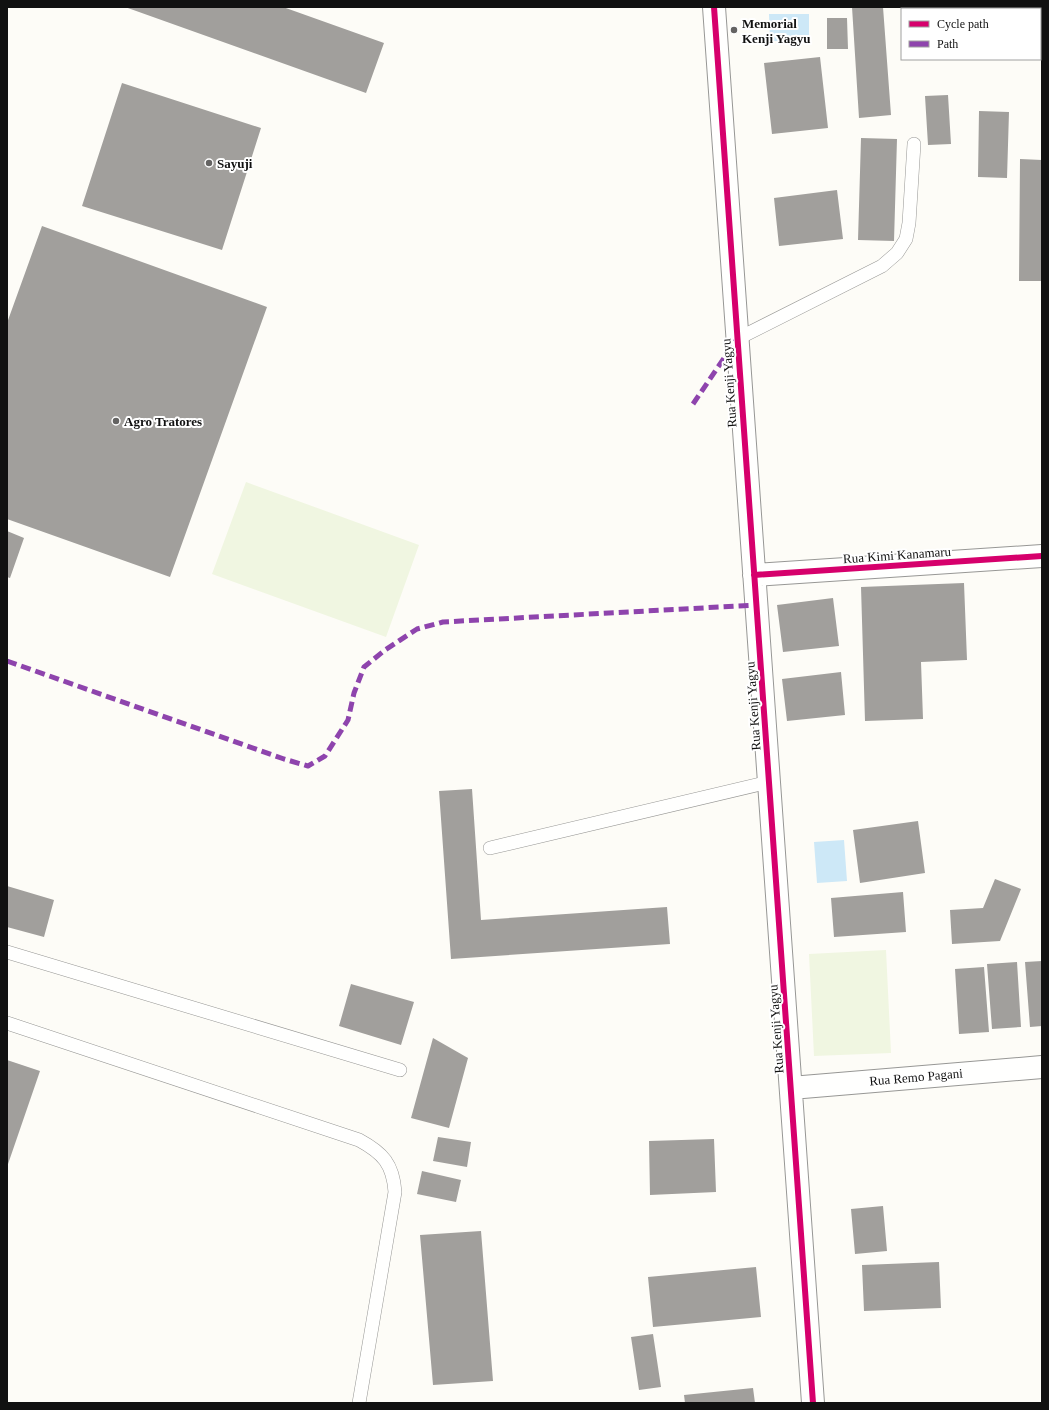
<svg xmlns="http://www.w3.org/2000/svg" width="1049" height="1410" viewBox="0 0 1049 1410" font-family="'Times New Roman',serif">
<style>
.pitch{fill:#f0f6e1}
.water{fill:#cde8f7}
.building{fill:#a19f9c}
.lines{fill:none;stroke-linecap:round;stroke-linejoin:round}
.service-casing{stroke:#979795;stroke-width:14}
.minor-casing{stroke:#979795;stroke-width:24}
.service{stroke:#fffffe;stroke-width:13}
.minor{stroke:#fffffe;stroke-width:22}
.quiet{stroke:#8e44ad;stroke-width:5;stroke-dasharray:10 5;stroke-linecap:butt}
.cycleway-casing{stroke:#fff;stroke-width:8}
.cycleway{stroke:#d6006c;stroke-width:6}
.poi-dot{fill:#646362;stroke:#fff;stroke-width:1.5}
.labels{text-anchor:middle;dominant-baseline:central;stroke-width:4;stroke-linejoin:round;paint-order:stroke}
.poi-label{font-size:13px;font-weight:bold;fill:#111;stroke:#fff;text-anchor:start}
.street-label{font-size:13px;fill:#111;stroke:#fff}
</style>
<rect width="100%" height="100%" fill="#fdfcf7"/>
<!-- pitch -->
<path class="pitch" d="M 246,482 L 419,545 L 386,637 L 212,574 Z
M 886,950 L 891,1053 L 814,1056 L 809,954 Z"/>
<!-- water -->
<path class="water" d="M 769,14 L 809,14 L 809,41 L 770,41 Z
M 844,840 L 847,881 L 817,883 L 814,842 Z"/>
<!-- building -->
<path class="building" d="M 125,7 L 283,7 L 384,43 L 366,93 Z
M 852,7 L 883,7 L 891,115 L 859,118 Z
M 827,18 L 847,18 L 848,49 L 827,49 Z
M 820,57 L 828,128 L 772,134 L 764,63 Z
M 122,83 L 261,128 L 222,250 L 82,206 Z
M 948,95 L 951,144 L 928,145 L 925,96 Z
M 979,111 L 1009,112 L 1007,178 L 978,177 Z
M 861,138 L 897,139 L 894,241 L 858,240 Z
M 1020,159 L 1042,160 L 1042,281 L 1019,281 Z
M 837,190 L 843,239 L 779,246 L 774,198 Z
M 42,226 L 267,307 L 170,577 L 7,519 L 7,323 Z
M 7,531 L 24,538 L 10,578 L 7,577 Z
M 964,583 L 967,660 L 921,662 L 923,719 L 865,721 L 861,587 Z
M 833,598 L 839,646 L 783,652 L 777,605 Z
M 841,672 L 845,715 L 787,721 L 782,679 Z
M 472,789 L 481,920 L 667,907 L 670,944 L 451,959 L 439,791 Z
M 918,821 L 925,873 L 860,883 L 853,830 Z
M 995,879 L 1021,889 L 1000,941 L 952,944 L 950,910 L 983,908 Z
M 7,886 L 54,900 L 44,937 L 7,927 Z
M 903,892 L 906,932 L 834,937 L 831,898 Z
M 1042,961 L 1042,1026 L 1030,1027 L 1025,962 Z
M 1017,962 L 1021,1027 L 992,1029 L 987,964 Z
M 984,967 L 989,1032 L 959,1034 L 955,969 Z
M 351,984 L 414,1002 L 401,1045 L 339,1026 Z
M 433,1038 L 468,1058 L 449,1128 L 411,1118 Z
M 7,1060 L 40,1071 L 7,1167 Z
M 438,1137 L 471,1142 L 467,1167 L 433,1161 Z
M 714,1139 L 716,1192 L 650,1195 L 649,1141 Z
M 422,1171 L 461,1180 L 456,1202 L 417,1194 Z
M 883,1206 L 887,1251 L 855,1254 L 851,1209 Z
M 481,1231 L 493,1381 L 433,1385 L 420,1235 Z
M 939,1262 L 941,1308 L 864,1311 L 862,1265 Z
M 756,1267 L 761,1317 L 653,1327 L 648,1277 Z
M 653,1334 L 661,1387 L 639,1390 L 631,1337 Z
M 753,1388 L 755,1403 L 685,1403 L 684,1395 Z"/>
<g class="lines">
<defs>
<path id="service" d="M 737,339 L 882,266 L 897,253 L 906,239 L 909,223 L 914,144
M 490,848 L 769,782
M 7,952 L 400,1070
M 7,1023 L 359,1140 C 383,1153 393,1164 395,1192 L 359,1403"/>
<path id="minor" d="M 714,7 L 813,1403
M 986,7 L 1000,9
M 1040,15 L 1042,15
M 754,575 L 1042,556
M 791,1088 L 1042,1067"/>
</defs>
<!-- service casing -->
<use href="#service" class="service-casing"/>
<!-- minor casing -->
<use href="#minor" class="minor-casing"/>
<!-- service -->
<use href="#service" class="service"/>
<!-- minor -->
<use href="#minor" class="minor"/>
<!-- quiet -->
<path class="quiet" d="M 693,404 L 737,339
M 7,661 L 284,759 L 308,766 L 325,756 L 348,720 L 354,693 L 364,667 L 385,650 L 417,629 L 443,622 L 757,605"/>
<defs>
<path id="cycleway" d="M 714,7 L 813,1403
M 754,575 L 1042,556"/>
</defs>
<!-- cycleway casing -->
<use href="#cycleway" class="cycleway-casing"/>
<!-- cycleway -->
<use href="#cycleway" class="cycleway"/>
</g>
<!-- markers -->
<g class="poi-dot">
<circle cx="734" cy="30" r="4"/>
<circle cx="209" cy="163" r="4"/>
<circle cx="116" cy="421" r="4"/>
</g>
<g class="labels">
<!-- poi labels -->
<g class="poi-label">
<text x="742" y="23">Memorial<tspan x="742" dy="15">Kenji Yagyu</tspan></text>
<text x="217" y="163">Sayuji</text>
<text x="124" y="421">Agro Tratores</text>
</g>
<!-- street labels -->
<g class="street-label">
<text transform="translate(729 383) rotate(-94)">Rua Kenji Yagyu</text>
<text transform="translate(897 555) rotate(-4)">Rua Kimi Kanamaru</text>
<text transform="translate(753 706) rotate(-94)">Rua Kenji Yagyu</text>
<text transform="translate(776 1029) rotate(-94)">Rua Kenji Yagyu</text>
<text transform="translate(916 1077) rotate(-5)">Rua Remo Pagani</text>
</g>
</g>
<!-- border -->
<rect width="1049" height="1410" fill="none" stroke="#111111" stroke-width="16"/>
<!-- legend -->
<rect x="901" y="8" width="140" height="52" fill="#ffffff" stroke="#a0a0a0"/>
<rect x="909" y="21" width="20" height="6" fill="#d6006c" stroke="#a0a0a0"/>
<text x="937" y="28" font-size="12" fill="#111111">Cycle path</text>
<rect x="909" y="41" width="20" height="6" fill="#8e44ad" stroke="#a0a0a0"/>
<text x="937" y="48" font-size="12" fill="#111111">Path</text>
</svg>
